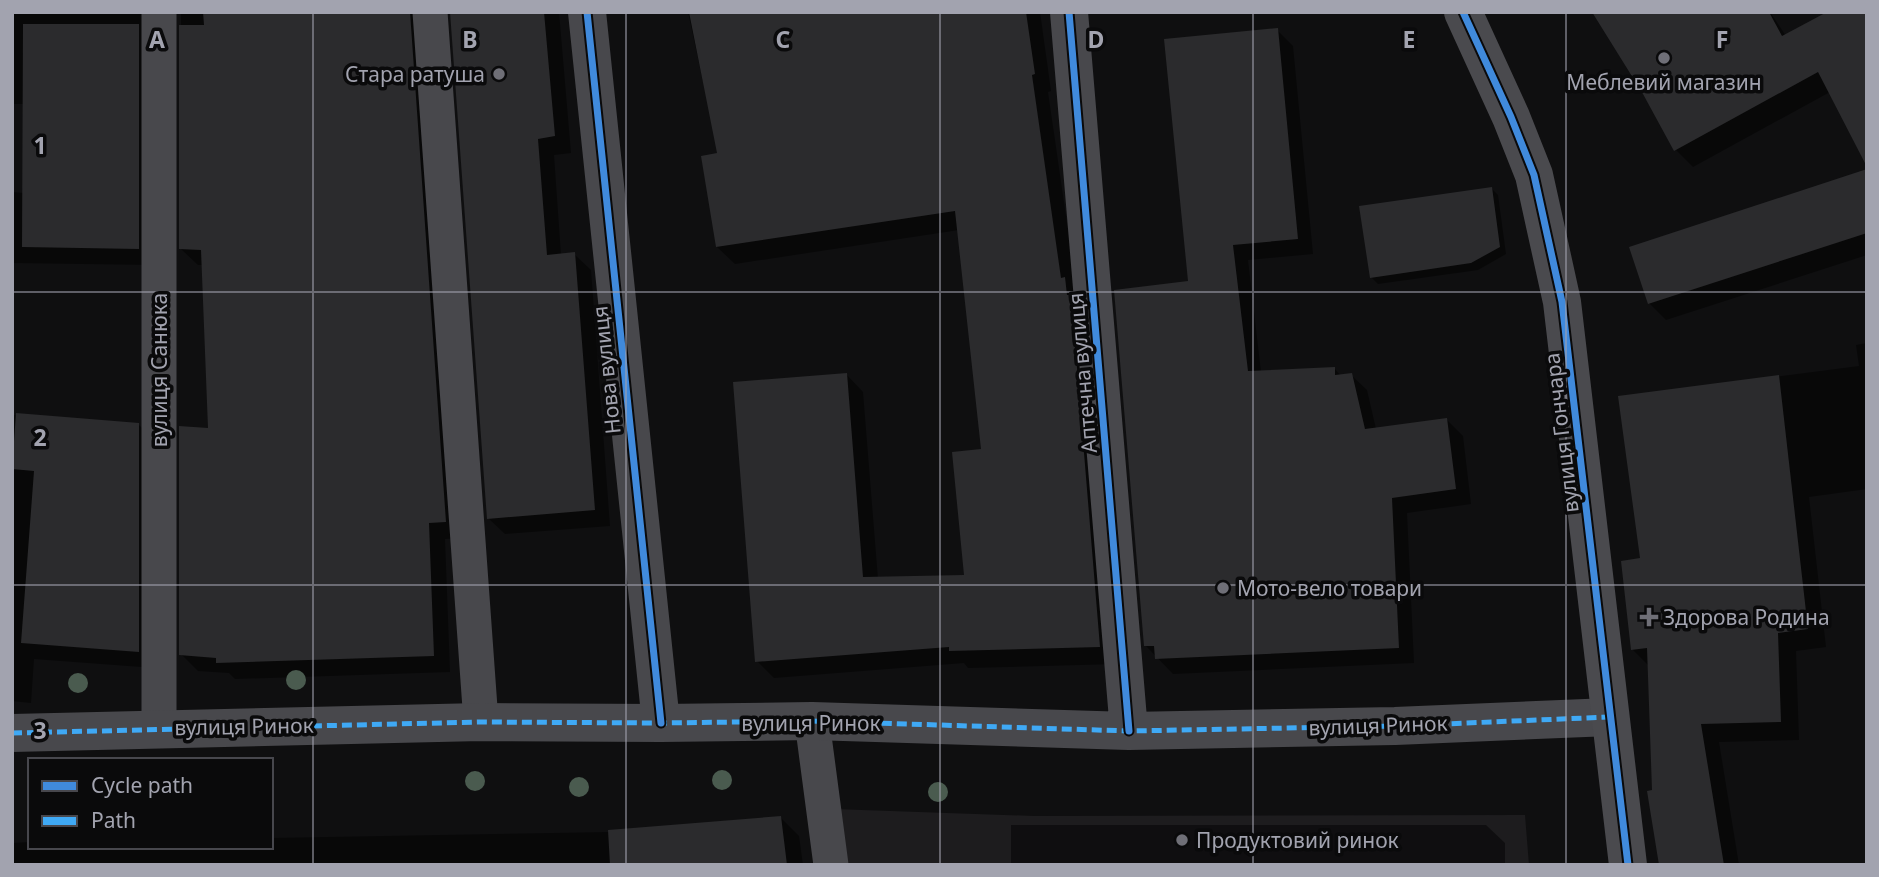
<svg xmlns="http://www.w3.org/2000/svg" width="1879" height="877" viewBox="0 0 1879 877" font-family="'Noto Sans',sans-serif">
<style>
.built{fill:#1d1c1e}
.shadow{fill:#0007}
.building{fill:#2b2b2d}
.lines{fill:none;stroke-linecap:round;stroke-linejoin:round}
.lane{stroke:#48484c;stroke-width:35}
.street{stroke:#48484c;stroke-width:38}
.secondary{stroke:#4a4a4e;stroke-width:38}
.quiet{stroke:#3fa9f5;stroke-width:5;stroke-dasharray:10 5;stroke-linecap:butt}
.cycleway-casing{stroke:#0a0a0b;stroke-width:11}
.cycleway{stroke:#408adc;stroke-width:7}
.tree{fill:#4a5b4f}
.grid{fill:none;stroke:#a2a3af;stroke-width:2;stroke-opacity:0.55}
.poi-dot{fill:#6f6f77;stroke:#0a0a0b;stroke-width:2.5}
.labels{text-anchor:middle;dominant-baseline:central;stroke-width:7;stroke-linejoin:round;paint-order:stroke}
.poi-label{font-size:21px;fill:#a2a3af;stroke:#0a0a0b;text-anchor:start}
.street-label{font-size:21px;fill:#a2a3af;stroke:#0a0a0b}
.grid-label{font-size:23px;text-anchor:middle;font-weight:bold;fill:#a2a3af;stroke:#0a0a0b;stroke-width:7;stroke-linejoin:round;paint-order:stroke}
</style>
<rect width="100%" height="100%" fill="#0f0f10"/>
<!-- built -->
<path class="built" d="M 834,809 L 1034,816 L 1525,815 L 1529,865 L 840,865 Z"/>
<!-- shadow -->
<path class="shadow" d="M 12,12 L 164,12 L 155,265 L 12,263 L 12,192 L 24,193 L 25,104 L 12,104 Z
M 181,12 L 435,12 L 462,538 L 445,539 L 450,672 L 235,679 L 229,673 L 198,671 L 181,654 L 210,430 L 204,265 L 198,265 L 181,249 Z
M 452,12 L 559,12 L 571,153 L 554,155 L 561,255 L 574,254 L 591,270 L 610,526 L 505,534 L 488,518 Z
M 688,12 L 1040,12 L 1051,91 L 1048,92 L 1077,292 L 1117,664 L 968,668 L 964,663 L 774,678 L 757,661 L 846,374 L 863,392 L 878,579 L 966,577 L 983,451 L 959,230 L 735,264 L 717,247 L 719,155 Z
M 1594,12 L 1770,12 L 1786,36 L 1831,12 L 1830,92 L 1693,167 L 1676,150 L 1644,93 Z
M 1277,30 L 1293,46 L 1313,254 L 1248,260 L 1261,372 L 1334,368 L 1341,376 L 1351,375 L 1367,390 L 1376,429 L 1447,420 L 1463,436 L 1471,504 L 1407,513 L 1414,663 L 1173,674 L 1146,646 L 1190,282 Z
M 1867,171 L 1867,255 L 1666,320 L 1649,303 Z
M 1491,188 L 1498,195 L 1506,254 L 1478,270 L 1378,284 L 1371,277 Z
M 1867,343 L 1867,489 L 1809,497 L 1826,647 L 1796,651 L 1799,740 L 1719,742 L 1739,865 L 1661,865 L 1654,791 L 1649,666 L 1632,649 L 1642,560 L 1620,397 L 1859,366 L 1856,345 Z
M 12,415 L 138,424 L 155,441 L 155,668 L 34,659 L 31,703 L 12,701 Z
M 781,818 L 799,836 L 803,865 L 12,865 L 12,843 L 30,842 L 30,847 L 271,847 L 271,838 L 610,832 Z
M 1011,825 L 1486,825 L 1505,843 L 1505,865 L 1011,865 Z"/>
<!-- building -->
<path class="building" d="M 203,12 L 410,12 L 446,522 L 429,523 L 434,656 L 216,663 L 216,658 L 179,655 L 179,426 L 208,428 L 201,250 L 179,249 L 179,25 L 204,25 Z
M 450,12 L 544,12 L 555,136 L 538,139 L 547,255 L 575,252 L 595,510 L 487,519 Z
M 689,12 L 1026,12 L 1035,74 L 1032,75 L 1061,278 L 1065,277 L 1067,295 L 1071,295 L 1100,647 L 949,651 L 949,647 L 755,662 L 733,382 L 847,373 L 863,577 L 964,575 L 952,452 L 981,449 L 955,211 L 716,247 L 701,156 L 717,153 Z
M 1592,12 L 1769,12 L 1782,36 L 1827,12 L 1867,12 L 1867,167 L 1818,72 L 1674,151 L 1643,94 Z
M 23,24 L 139,24 L 139,249 L 22,247 Z
M 1278,28 L 1298,239 L 1233,245 L 1248,371 L 1335,367 L 1335,375 L 1352,373 L 1365,429 L 1447,418 L 1456,489 L 1392,498 L 1399,648 L 1155,659 L 1154,646 L 1144,646 L 1114,290 L 1188,281 L 1164,39 Z
M 1867,169 L 1867,233 L 1648,304 L 1629,247 Z
M 1492,187 L 1500,247 L 1471,263 L 1370,278 L 1359,206 Z
M 1779,375 L 1808,629 L 1778,633 L 1781,722 L 1701,724 L 1724,865 L 1659,865 L 1647,791 L 1652,790 L 1647,648 L 1631,650 L 1621,561 L 1640,558 L 1618,396 Z
M 16,413 L 139,423 L 139,652 L 21,643 L 34,471 L 12,469 Z
M 781,816 L 787,865 L 610,865 L 608,830 Z"/>
<g class="lines">
<!-- lane -->
<path class="lane" d="M 159,12 L 159,728
M 430,12 L 481,722
M 812,721 L 831,865"/>
<!-- street -->
<path class="street" d="M 587,12 L 661,723
M 1069,12 L 1129,731
M 12,733 L 481,722 L 661,723 L 812,721 L 1129,731 L 1395,726 L 1610,717"/>
<!-- secondary -->
<path class="secondary" d="M 1463,12 L 1511,117 L 1534,175 L 1562,302 L 1628,865"/>
<!-- quiet -->
<path class="quiet" d="M 12,733 L 481,722 L 661,723 L 812,721 L 1129,731 L 1395,726 L 1610,717"/>
<defs>
<path id="cycleway" d="M 587,12 L 661,723
M 1069,12 L 1129,731
M 1463,12 L 1511,117 L 1534,175 L 1562,302 L 1628,865"/>
</defs>
<!-- cycleway casing -->
<use href="#cycleway" class="cycleway-casing"/>
<!-- cycleway -->
<use href="#cycleway" class="cycleway"/>
</g>
<!-- trees -->
<g class="tree">
<circle cx="296" cy="680" r="10"/>
<circle cx="78" cy="683" r="10"/>
<circle cx="722" cy="780" r="10"/>
<circle cx="475" cy="781" r="10"/>
<circle cx="579" cy="787" r="10"/>
<circle cx="938" cy="792" r="10"/>
</g>
<!-- grid -->
<path class="grid" d="M 313,12 L 313,865M 626,12 L 626,865M 940,12 L 940,865M 1253,12 L 1253,865M 1566,12 L 1566,865M 12,292 L 1867,292M 12,585 L 1867,585"/>
<!-- markers -->
<g class="poi-dot">
<circle cx="1664" cy="58" r="7"/>
<circle cx="499" cy="74" r="7"/>
<circle cx="1223" cy="588" r="7"/>
<path d="M1645.5 606.5h7v7h7v7h-7v7h-7v-7h-7v-7h7z"/>
<circle cx="1182" cy="840" r="7"/>
</g>
<g class="labels">
<!-- poi labels -->
<g class="poi-label">
<text x="485" y="74" text-anchor="end">Стара ратуша</text>
<text x="1664" y="82" text-anchor="middle">Меблевий магазин</text>
<text x="1237" y="588">Мото-вело товари</text>
<text x="1663" y="617">Здорова Родина</text>
<text x="1196" y="840">Продуктовий ринок</text>
</g>
<!-- street labels -->
<g class="street-label">
<text transform="translate(159 370) rotate(-90)">вулиця Санюка</text>
<text transform="translate(606 370) rotate(-96)">Нова вулиця</text>
<text transform="translate(1082 373) rotate(-95)">Аптечна вулиця</text>
<text transform="translate(1561 433) rotate(-97)">вулиця Гончара</text>
<text x="811" y="723">вулиця Ринок</text>
<text transform="translate(1378 725) rotate(-2)">вулиця Ринок</text>
<text transform="translate(244 726) rotate(-1)">вулиця Ринок</text>
</g>
</g>
<g class="grid-label">
<text x="157" y="48">A</text>
<text x="470" y="48">B</text>
<text x="783" y="48">C</text>
<text x="1096" y="48">D</text>
<text x="1409" y="48">E</text>
<text x="1722" y="48">F</text>
<text x="40" y="154">1</text>
<text x="40" y="446">2</text>
<text x="40" y="739">3</text>
</g>
<!-- border -->
<rect width="1879" height="877" fill="none" stroke="#a2a3af" stroke-width="28"/>
<!-- legend -->
<rect x="28" y="758" width="245" height="91" fill="#0a0a0b" stroke="#47474d" stroke-width="2"/>
<rect x="42" y="781" width="35" height="10" fill="#408adc" stroke="#47474d" stroke-width="2"/>
<text x="91" y="793" font-size="21" fill="#a2a3af">Cycle path</text>
<rect x="42" y="816" width="35" height="10" fill="#3fa9f5" stroke="#47474d" stroke-width="2"/>
<text x="91" y="828" font-size="21" fill="#a2a3af">Path</text>
</svg>
